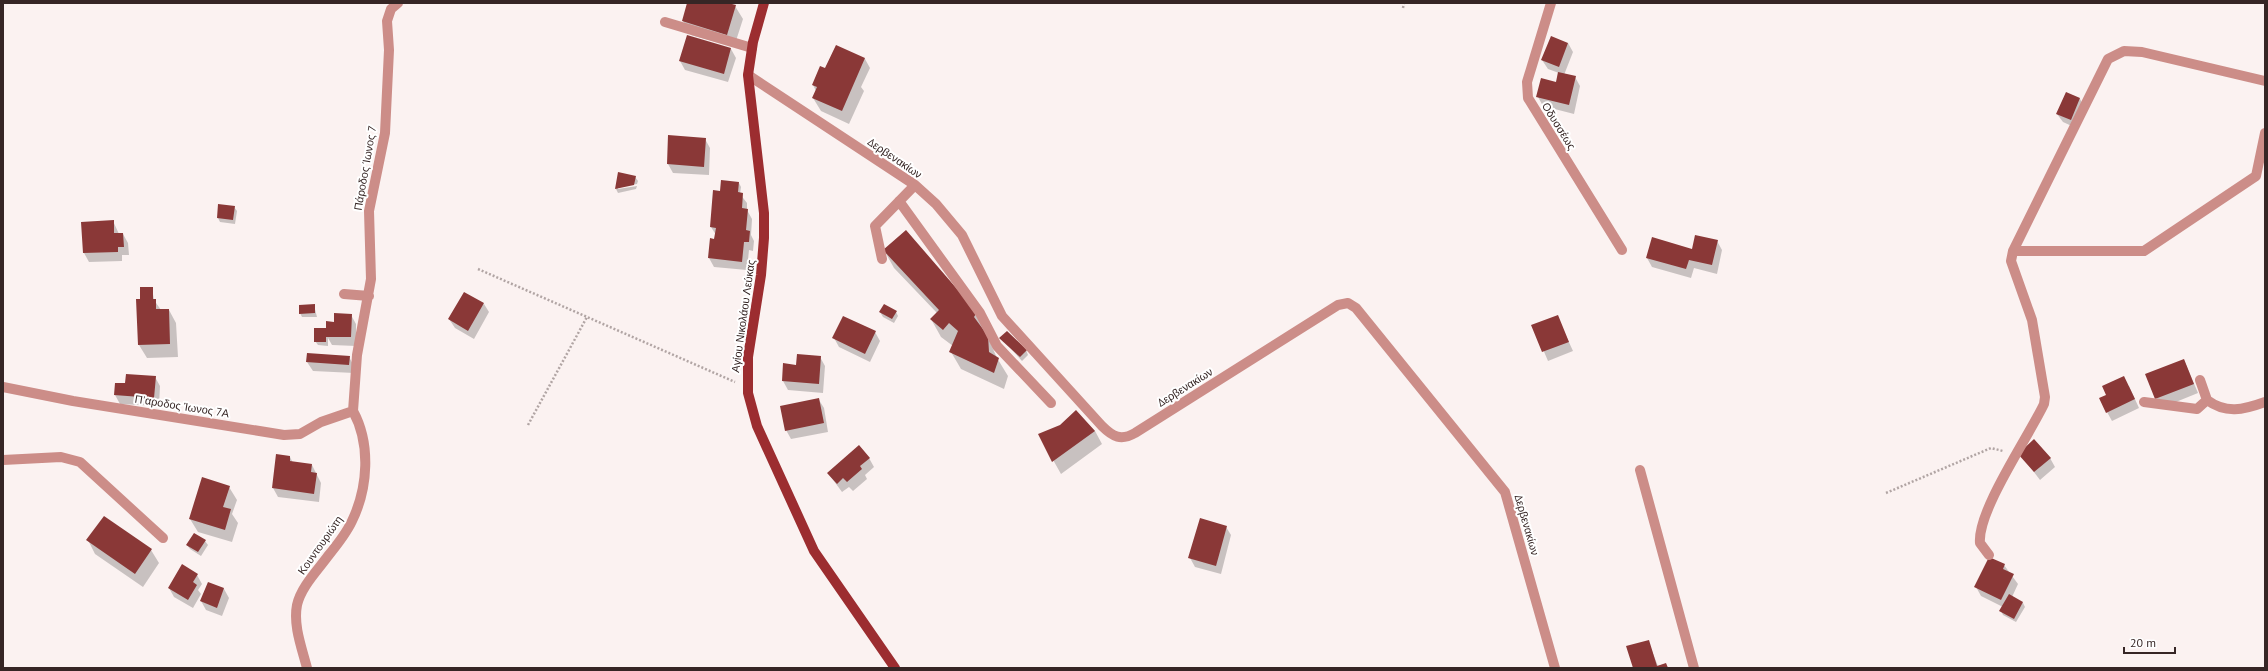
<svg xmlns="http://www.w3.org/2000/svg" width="2268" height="671" viewBox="0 0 2268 671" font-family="'PT Sans',sans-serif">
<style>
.shadow{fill:#0003}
.building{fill:#8a3837}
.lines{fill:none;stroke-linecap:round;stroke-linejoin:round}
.path{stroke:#b1a5a4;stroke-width:2.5;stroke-dasharray:2 2;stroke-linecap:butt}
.minor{stroke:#cc8d88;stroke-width:10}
.major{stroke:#9c2d30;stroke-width:10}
.labels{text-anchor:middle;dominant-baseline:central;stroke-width:4;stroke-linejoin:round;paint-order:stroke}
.street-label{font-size:11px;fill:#362625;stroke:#fff}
</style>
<rect width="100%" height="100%" fill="#fbf2f1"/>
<!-- shadow -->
<path class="shadow" d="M 689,3 L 724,3 L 735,6 L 743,19 L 734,47 L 691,35 L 683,21 Z
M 1568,43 L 1573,52 L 1564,75 L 1575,77 L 1580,86 L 1574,114 L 1543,106 L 1538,97 L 1556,83 L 1559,73 L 1548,69 L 1542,60 Z
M 836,46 L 865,59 L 870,68 L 861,87 L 864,91 L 849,124 L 821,111 L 813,98 L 816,91 L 813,85 L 825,69 Z
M 731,49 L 736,58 L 728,82 L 685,70 L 680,61 Z
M 2066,93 L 2080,99 L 2085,108 L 2076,128 L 2063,122 L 2057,114 Z
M 705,139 L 710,148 L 709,175 L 673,173 L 668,164 Z
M 619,173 L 635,177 L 638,181 L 637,184 L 618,187 L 618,189 L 637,186 L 636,189 L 618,193 L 616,189 Z
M 739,183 L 741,187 L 740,194 L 747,203 L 747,210 L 752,219 L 751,235 L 754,241 L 753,251 L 749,250 L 747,270 L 714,267 L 709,258 L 716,235 L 711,227 L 722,192 Z
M 234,207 L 237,211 L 235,224 L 220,222 L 218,218 Z
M 113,221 L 119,234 L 123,234 L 128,243 L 129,255 L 122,255 L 122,261 L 89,262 L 84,253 L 82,223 Z
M 1717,241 L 1722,250 L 1717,274 L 1694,268 L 1691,278 L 1652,267 L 1647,258 L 1693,250 Z
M 884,250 L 977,313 L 997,358 L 1008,376 L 1004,389 L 961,369 L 951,352 L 953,346 L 941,337 L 931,319 L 937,313 L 894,268 Z
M 152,288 L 154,300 L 161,310 L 169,310 L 176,323 L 178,357 L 147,358 L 139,345 L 137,300 L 142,300 Z
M 484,304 L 489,312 L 474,339 L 455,328 L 449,319 Z
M 314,305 L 317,317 L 302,317 L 300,313 Z
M 880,312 L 896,312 L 898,316 L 894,323 L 883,317 Z
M 351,315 L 356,324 L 356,346 L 332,345 L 328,338 L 328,346 L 318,345 L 315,341 L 327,332 L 335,323 Z
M 1557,316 L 1573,351 L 1548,361 L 1533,326 Z
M 875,332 L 880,341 L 870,362 L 839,347 L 834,338 Z
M 1001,338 L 1026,350 L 1028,355 L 1022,361 Z
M 349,357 L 354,366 L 354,373 L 313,371 L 307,362 Z
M 820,357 L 825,366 L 823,393 L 788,390 L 783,381 L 784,364 L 797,366 Z
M 2184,360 L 2198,393 L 2161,408 L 2156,399 Z
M 155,377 L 160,386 L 159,406 L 120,404 L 115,395 L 116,384 L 126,384 Z
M 2129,386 L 2139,408 L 2112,421 L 2107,412 Z
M 819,400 L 824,408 L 828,432 L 791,439 L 786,430 Z
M 1076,412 L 1095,431 L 1102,444 L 1061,474 L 1039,435 L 1060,426 Z
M 2020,454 L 2050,458 L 2055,467 L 2040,480 Z
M 277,456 L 290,457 L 293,463 L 312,465 L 321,483 L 319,502 L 278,497 L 273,488 Z
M 869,458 L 874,467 L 865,475 L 867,479 L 853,491 L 849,487 L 842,492 L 828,473 Z
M 229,487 L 237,500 L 232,514 L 238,523 L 232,542 L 198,532 L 190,519 Z
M 1226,527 L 1231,535 L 1221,574 L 1195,567 L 1190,558 Z
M 88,540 L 151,550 L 159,563 L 143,587 L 95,554 Z
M 205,541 L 208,545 L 201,556 L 190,549 L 187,545 Z
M 2004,565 L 2018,584 L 2012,597 L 2023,603 L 2025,607 L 2016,622 L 2003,615 L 2001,611 L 2003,607 L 1981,596 L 1976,587 Z
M 197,575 L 202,584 L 198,590 L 201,594 L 193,608 L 174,597 L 169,588 Z
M 208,583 L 224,589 L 229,598 L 222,616 L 206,610 L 201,601 Z
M 1648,641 L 1658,666 L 1666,664 L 1668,668 L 1634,668 Z"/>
<!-- building -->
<path class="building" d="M 687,3 L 728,3 L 736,5 L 727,35 L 682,21 Z
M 687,35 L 731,48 L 724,74 L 679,61 Z
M 1551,36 L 1568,43 L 1559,67 L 1541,60 Z
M 836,45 L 865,58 L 842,111 L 812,98 L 817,87 L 812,85 L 820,66 L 825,68 Z
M 1558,72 L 1576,76 L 1569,105 L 1536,97 L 1541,78 L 1556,82 Z
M 2066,92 L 2080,98 L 2071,120 L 2056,114 Z
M 668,135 L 706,138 L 704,167 L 667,164 Z
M 618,172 L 636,176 L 634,185 L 615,189 Z
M 721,180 L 739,182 L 738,192 L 743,193 L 742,208 L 748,209 L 746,230 L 750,231 L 749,242 L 744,242 L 742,262 L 708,258 L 710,238 L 714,239 L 716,228 L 710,227 L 713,190 L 720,191 Z
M 218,204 L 235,206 L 233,220 L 217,218 Z
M 114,220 L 114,233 L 123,233 L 124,247 L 118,247 L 118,252 L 83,253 L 81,222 Z
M 906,230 L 977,312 L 974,317 L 988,336 L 989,352 L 999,358 L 994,373 L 949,352 L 958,331 L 949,323 L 943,330 L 930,319 L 939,310 L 883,250 Z
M 1695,235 L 1718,240 L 1712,265 L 1689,260 L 1686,269 L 1646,258 L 1652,237 L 1692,249 Z
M 140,287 L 153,287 L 153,299 L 156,299 L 156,309 L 169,309 L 170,344 L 138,345 L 136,299 L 140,299 Z
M 464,292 L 484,303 L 468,331 L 448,319 Z
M 315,304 L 315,313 L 299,314 L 299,305 Z
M 884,304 L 897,311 L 892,319 L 879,312 Z
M 334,313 L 352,314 L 351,337 L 326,337 L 326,342 L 314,342 L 314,328 L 326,328 L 326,321 L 334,322 Z
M 1558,315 L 1569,342 L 1542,352 L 1531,325 Z
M 843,316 L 876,331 L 865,354 L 832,338 Z
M 1007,331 L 1027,350 L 1020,357 L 999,338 Z
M 307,353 L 350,356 L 349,365 L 306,362 Z
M 797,354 L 821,356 L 819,384 L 782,381 L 783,363 L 796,365 Z
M 2184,359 L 2194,384 L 2155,399 L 2145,374 Z
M 126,374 L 156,376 L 154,398 L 114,395 L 115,383 L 125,383 Z
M 2124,376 L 2135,399 L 2106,413 L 2099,398 L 2106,395 L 2102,386 Z
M 819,398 L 824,423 L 785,431 L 780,406 Z
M 1076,410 L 1095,431 L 1052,462 L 1038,434 L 1060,425 Z
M 2034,439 L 2051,458 L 2034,472 L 2018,454 Z
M 859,445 L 870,458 L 860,466 L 862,469 L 847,482 L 843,478 L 837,484 L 827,473 Z
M 276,454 L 290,456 L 290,461 L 312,464 L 311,472 L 317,473 L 314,494 L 272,488 Z
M 202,477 L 230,486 L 223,507 L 231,509 L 225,530 L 189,519 Z
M 104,516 L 152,549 L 135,574 L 86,540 Z
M 1200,518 L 1227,526 L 1216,566 L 1188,558 Z
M 194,533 L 206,540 L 198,552 L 186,545 Z
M 1989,557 L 2005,564 L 2003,569 L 2014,574 L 2001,600 L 1974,587 Z
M 182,564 L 198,574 L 193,582 L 197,585 L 188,600 L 168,588 Z
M 208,582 L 224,588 L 217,608 L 200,601 Z
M 2009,594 L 2023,602 L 2014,619 L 1999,611 Z
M 1649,640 L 1657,666 L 1666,663 L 1668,668 L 1633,668 L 1626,646 Z"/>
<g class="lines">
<!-- path -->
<path class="path" d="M 1403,8 L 1404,3
M 478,269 L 735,382
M 528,425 L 587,317
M 1886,493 L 1991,448 L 2003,451"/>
<!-- minor -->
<path class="minor" d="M 1551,3 L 1527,82 L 1528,98 L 1622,250
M 665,22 L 752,48
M 748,75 L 915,185 L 936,204 L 962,235 L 1002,316 L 1102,426 C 1113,437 1121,441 1135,433 L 1338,305 L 1348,303 L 1356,308 L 1505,492 L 1555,668
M 899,201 L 980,313 L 997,346 L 1051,403
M 2013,251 L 2108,59 L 2124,51 L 2142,52 L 2265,81
M 882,259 L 875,226 L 915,185
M 344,294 L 369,296
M 2200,380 L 2207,400
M 3,387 L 73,401 L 284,435 L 300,434 L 321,422 L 353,411
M 2144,402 L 2197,409 L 2207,400 C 2226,414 2243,410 2265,402
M 353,411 L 357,355 L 371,279 L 369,211 L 385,133 L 389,50 L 387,21 L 391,9 L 398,3
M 3,460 L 61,457 L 80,462 L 163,538
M 1640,470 L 1694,668
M 1989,555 L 1980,543 C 1977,511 2029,436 2044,404 L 2045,397 L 2032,320 L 2011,261 L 2013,251 L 2144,251 L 2256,176 L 2265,133
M 307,668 C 302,648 293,626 297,605 C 301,587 317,571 328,556 C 337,545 346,534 352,521 C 368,488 371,444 353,411"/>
<!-- major -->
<path class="major" d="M 764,3 L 753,42 L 748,75 L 764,213 L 764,238 L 761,275 L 748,357 L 748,393 L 757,426 L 814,551 L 895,668"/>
</g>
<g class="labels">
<!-- street labels -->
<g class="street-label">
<text transform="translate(1559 126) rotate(58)">Οδυσσέως</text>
<text transform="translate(895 158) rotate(34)">Δερβενακίων</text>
<text transform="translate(365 168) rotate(-80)">Πάροδος Ίωνος 7</text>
<text transform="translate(743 316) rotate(-82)">Αγίου Νικολάου Λεύκας</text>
<text transform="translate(1185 387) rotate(-32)">Δερβενακίων</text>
<text transform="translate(182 406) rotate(9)">Π'αροδος Ίωνος 7Α</text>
<text transform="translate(1527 525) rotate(74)">Δερβενακίων</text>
<text transform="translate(320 545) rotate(-55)">Κουντουριώτη</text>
</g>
</g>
<!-- border -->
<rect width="2268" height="671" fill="none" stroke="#362625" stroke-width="8"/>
<!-- scale -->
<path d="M2124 647v6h51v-6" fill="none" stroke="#362625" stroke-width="2"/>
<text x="2130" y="647" font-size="12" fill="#362625" stroke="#ffffff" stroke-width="3" paint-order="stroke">20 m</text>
</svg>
